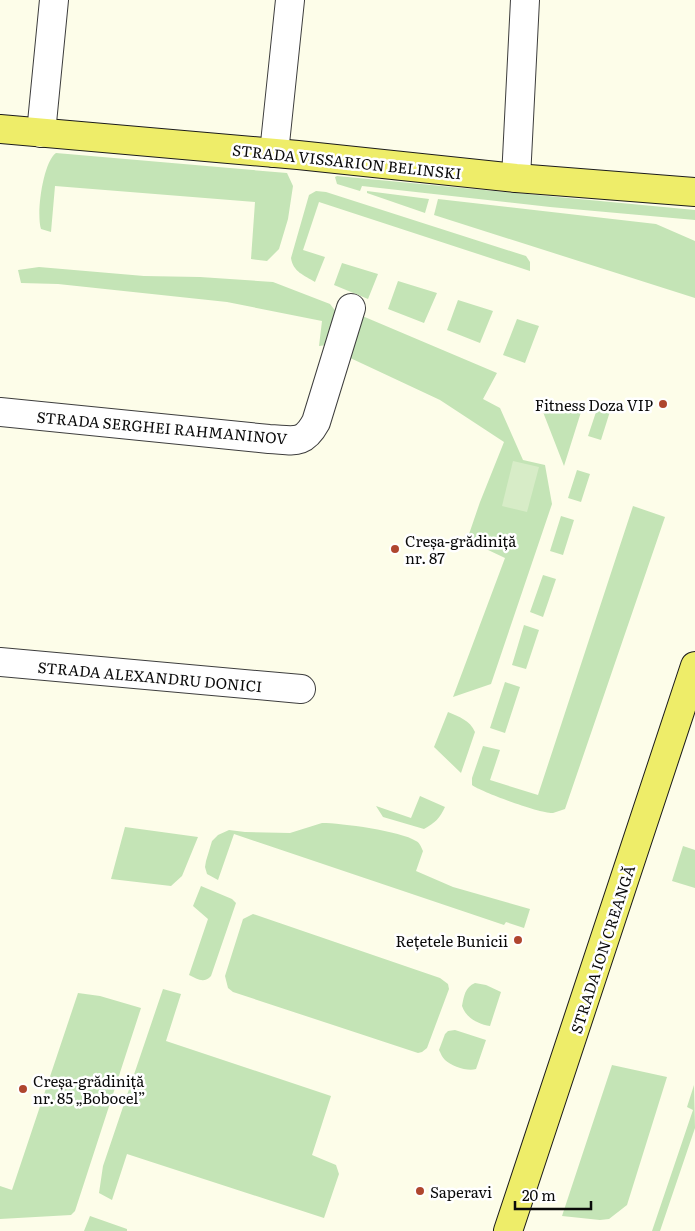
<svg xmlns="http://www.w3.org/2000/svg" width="695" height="1231" viewBox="0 0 695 1231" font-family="Literata,serif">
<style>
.green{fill:#c4e4b6}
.pitch{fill:#d7ecc7}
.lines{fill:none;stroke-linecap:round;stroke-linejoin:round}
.minor-casing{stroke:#3d3d3d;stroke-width:30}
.major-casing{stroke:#1b1b1b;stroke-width:30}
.minor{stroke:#fff;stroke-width:28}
.major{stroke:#eeed69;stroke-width:28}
.poi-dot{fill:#af462e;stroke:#fff;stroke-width:2}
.labels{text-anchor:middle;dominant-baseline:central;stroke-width:5;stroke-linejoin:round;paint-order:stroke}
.street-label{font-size:15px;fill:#0a0a0a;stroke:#fff}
.poi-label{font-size:15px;fill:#0a0a0a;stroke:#fff;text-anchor:start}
</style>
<rect width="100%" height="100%" fill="#fdfde9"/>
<!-- green -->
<path class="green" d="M 56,153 L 287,173 L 293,186 L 288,219 L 279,249 L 267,261 L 251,259 L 255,202 L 55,186 L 51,232 L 41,229 C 36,214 43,162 56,153 Z
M 337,176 L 695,210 L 695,220 L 550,207 L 362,186 L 360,191 L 337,184 L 335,177 Z
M 316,191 L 326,192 L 526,256 L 530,262 L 530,271 L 319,202 L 303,250 L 325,257 L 315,282 C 304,275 293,272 291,258 L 309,195 Z
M 367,191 L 429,199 L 425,213 L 367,193 Z
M 438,199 L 656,224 L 695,241 L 695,298 L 434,215 Z
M 342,263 L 378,274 L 368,299 L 334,285 Z
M 39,267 L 144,276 L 200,277 L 273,282 L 330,304 L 337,313 L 327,345 L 319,346 L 322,321 L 227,302 L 58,284 L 21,283 L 18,270 Z
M 398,281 L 437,293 L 424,323 L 388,309 Z
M 458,300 L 493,311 L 480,343 L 447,330 Z
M 360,315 L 497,373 L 483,399 L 500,408 L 523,460 L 545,465 L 552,504 L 491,684 L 453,697 L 505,558 L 467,540 L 480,502 L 504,442 L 440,400 L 346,356 Z
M 517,319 L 539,326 L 525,363 L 503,355 Z
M 550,401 L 581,412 L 564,466 L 543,412 L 543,407 Z
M 612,405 L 601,440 L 588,436 L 597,409 Z
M 577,470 L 590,474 L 581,502 L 568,498 Z
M 633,506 L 665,517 L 565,809 C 561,810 557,812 553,813 C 542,814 481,792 472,785 L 472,778 L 483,746 L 500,750 L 490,780 L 538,795 Z
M 561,516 L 574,520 L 563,555 L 550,551 Z
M 543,575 L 556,579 L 543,617 L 530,612 Z
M 524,625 L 539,630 L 526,669 L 512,665 Z
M 505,682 L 520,687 L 505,733 L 490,728 Z
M 448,712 C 459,717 470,720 475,732 L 461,773 L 434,747 Z
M 420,796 L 445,807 C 440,818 435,823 424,829 L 383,817 L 376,806 L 411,818 Z
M 322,823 C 341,823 401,831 416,841 C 420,843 421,847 423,851 L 416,871 L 453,887 L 530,909 L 524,928 L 506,922 L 504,925 L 234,834 L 218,880 L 207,874 L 205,867 L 206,861 L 212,841 L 218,835 L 229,830 L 245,832 L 290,833 Z
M 125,827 L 198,837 L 182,876 L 171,886 L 111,879 Z
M 683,846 L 695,850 L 695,888 L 672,881 Z
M 201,886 L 232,899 L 236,903 L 211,976 C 204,984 197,979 189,975 L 208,919 L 193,906 Z
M 253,914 L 440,978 L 448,984 L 449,989 L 427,1048 L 422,1052 L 418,1053 L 233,992 L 228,988 L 225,976 L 243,919 Z
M 475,983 L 486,985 L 501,992 L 490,1026 C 478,1024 466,1018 462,1006 C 464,996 465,987 475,983 Z
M 163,989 L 181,994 L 166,1041 L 331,1096 L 312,1155 L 336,1165 L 339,1174 L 324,1218 L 127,1154 L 112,1200 L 99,1193 L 103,1166 Z
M 78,993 L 100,996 L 141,1008 L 75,1211 L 71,1215 L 0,1219 L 0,1186 L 12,1190 Z
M 455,1030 L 486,1040 L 476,1069 C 468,1072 451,1066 445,1060 C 442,1057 441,1054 439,1050 L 445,1034 L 448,1031 Z
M 612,1065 L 667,1077 L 627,1205 L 609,1219 L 600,1220 L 562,1216 Z
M 694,1085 L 695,1128 L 660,1231 L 652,1231 L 693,1110 L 687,1107 Z
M 90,1216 L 127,1229 L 127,1231 L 84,1231 Z"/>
<!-- pitch -->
<path class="pitch" d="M 513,461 L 539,467 L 527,512 L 502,506 Z"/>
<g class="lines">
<defs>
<path id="minor" d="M 41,133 L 54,0
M 274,153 L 290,0
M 516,178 L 525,0
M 0,412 L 269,439 C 293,440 303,446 316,422 L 351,308
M 0,662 L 301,689"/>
<path id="major" d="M 0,129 L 298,155 L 516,178 L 695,192
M 508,1231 L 695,666"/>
</defs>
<!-- minor casing -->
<use href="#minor" class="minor-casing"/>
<!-- major casing -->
<use href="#major" class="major-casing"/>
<!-- minor -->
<use href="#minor" class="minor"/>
<!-- major -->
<use href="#major" class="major"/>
</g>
<!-- markers -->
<g class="poi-dot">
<circle cx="663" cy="404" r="5"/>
<circle cx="395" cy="549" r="5"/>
<circle cx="518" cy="940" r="5"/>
<circle cx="23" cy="1089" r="5"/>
<circle cx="420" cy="1191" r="5"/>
</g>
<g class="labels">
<!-- street labels -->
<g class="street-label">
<text transform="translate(347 161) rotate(6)">STRADA VISSARION BELINSKI</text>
<text transform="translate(162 427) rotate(5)">STRADA SERGHEI RAHMANINOV</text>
<text transform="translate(150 676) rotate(5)">STRADA ALEXANDRU DONICI</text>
<text transform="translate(602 949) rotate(-72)">STRADA ION CREANGĂ</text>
</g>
<!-- poi labels -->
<g class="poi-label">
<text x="653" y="404" text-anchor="end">Fitness Doza VIP</text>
<text x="405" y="540">Creșa-grădiniță<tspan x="405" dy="17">nr. 87</tspan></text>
<text x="508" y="940" text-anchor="end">Rețetele Bunicii</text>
<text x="33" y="1080">Creșa-grădiniță<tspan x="33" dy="17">nr. 85 „Bobocel”</tspan></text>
<text x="430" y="1191">Saperavi</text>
</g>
</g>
<!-- scale -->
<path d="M515 1201v8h76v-8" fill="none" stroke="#0a0a0a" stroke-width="2.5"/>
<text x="522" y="1201" font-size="15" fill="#0a0a0a" stroke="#ffffff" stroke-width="4" paint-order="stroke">20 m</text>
</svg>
